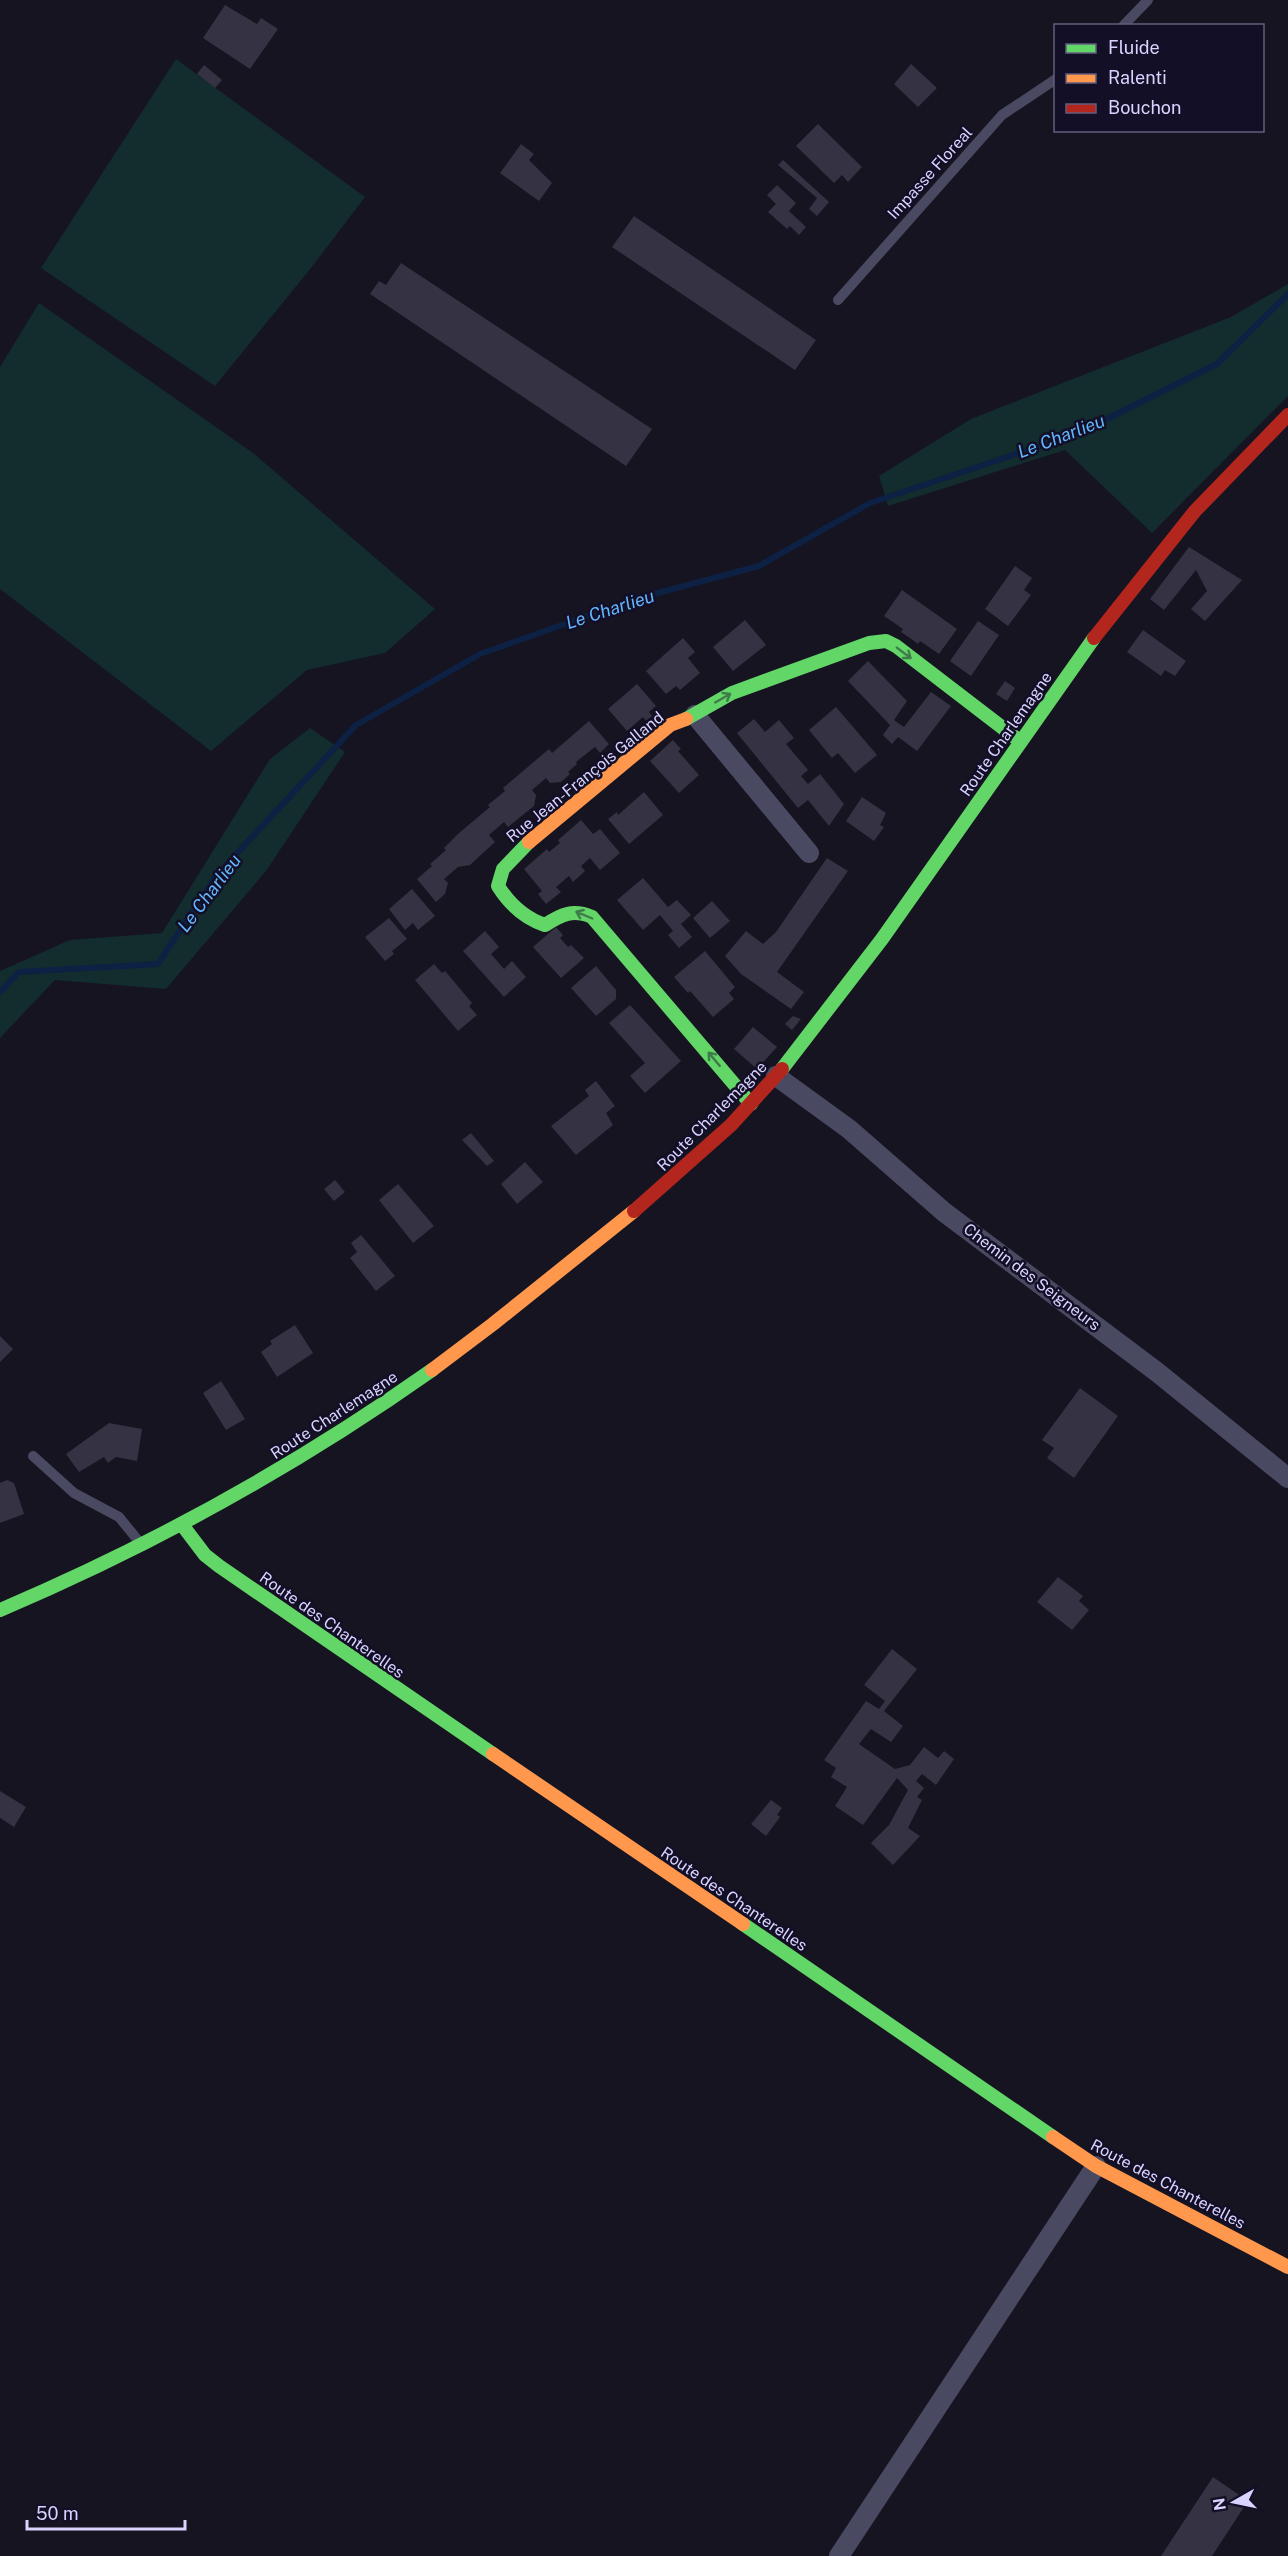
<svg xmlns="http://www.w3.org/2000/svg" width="1288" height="2556" viewBox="0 0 1288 2556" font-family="'Public Sans',sans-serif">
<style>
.green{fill:#132c2d}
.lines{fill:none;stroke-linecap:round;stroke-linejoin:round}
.stream{stroke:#0d2144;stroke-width:6}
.building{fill:#343243}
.lane{stroke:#4a4962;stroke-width:10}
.street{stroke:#4a4962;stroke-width:20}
.fast{stroke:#63d668;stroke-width:14}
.slow{stroke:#ff974d;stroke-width:14}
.jam{stroke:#b3261e;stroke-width:14}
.oneway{stroke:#3f7c4a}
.labels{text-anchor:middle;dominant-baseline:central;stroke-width:5;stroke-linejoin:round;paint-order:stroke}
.street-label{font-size:16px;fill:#d9d4ff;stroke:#130f26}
.water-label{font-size:18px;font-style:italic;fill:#62b6ff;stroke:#130f26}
</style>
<rect width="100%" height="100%" fill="#161421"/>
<!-- green -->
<path class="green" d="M 176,59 L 365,197 L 311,268 L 215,386 L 41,268 Z
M 1288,284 L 1288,396 L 1152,533 L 1065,450 L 888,506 L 879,476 L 971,419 L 1231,317 Z
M 39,303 L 253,453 L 435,609 L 385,653 L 307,670 L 211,751 L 0,589 L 0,367 Z
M 310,728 L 345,752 L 266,871 L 166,989 L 55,980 L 0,1038 L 0,971 L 70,940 L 162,933 L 270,759 Z"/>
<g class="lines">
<!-- stream -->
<path class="stream" d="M 0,992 L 19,972 L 158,964 L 216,876 L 356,725 L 480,654 L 635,599 L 759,566 L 870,503 L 1079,433 L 1217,364 L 1288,294"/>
</g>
<!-- building -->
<path class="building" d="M 225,5 L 257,24 L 261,18 L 278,29 L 250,69 L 203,38 Z
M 911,64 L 937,88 L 918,107 L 894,84 Z
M 204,65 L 222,80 L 215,88 L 197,74 Z
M 818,124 L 862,167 L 848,182 L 842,175 L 834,183 L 796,146 Z
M 521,144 L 534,154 L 529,160 L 552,183 L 539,201 L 500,173 Z
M 783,160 L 829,202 L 817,216 L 809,209 L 817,198 L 778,165 Z
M 777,185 L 796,203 L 789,211 L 806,227 L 799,235 L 790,226 L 787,229 L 768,212 L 776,204 L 767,195 Z
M 634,216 L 816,340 L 795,370 L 612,247 Z
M 401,263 L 652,429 L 626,466 L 370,294 L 379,281 L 386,285 Z
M 1189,547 L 1242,580 L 1205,621 L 1191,609 L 1207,591 L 1196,570 L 1164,610 L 1150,599 Z
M 1015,566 L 1032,578 L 1024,590 L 1031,595 L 1008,626 L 985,609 Z
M 902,590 L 957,629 L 939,654 L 920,641 L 918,644 L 910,638 L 901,632 L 903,629 L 884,616 Z
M 745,620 L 766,645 L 733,671 L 713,647 Z
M 978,621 L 999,635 L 971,676 L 950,661 Z
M 1143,630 L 1186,661 L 1175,676 L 1165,670 L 1161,676 L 1127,652 Z
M 683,638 L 695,652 L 688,658 L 700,673 L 680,690 L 676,686 L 666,694 L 646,671 Z
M 868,661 L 907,701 L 894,720 L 904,727 L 931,692 L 951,706 L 917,751 L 898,737 L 892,744 L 883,735 L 890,725 L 848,681 Z
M 1005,681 L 1015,688 L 1007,701 L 996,694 Z
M 637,684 L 656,706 L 649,712 L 652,716 L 646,721 L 643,717 L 627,731 L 608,709 Z
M 836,707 L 877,755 L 855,773 L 838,753 L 832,758 L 809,730 Z
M 754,719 L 765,732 L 779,720 L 794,738 L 786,744 L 808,770 L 801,776 L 808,784 L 820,774 L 844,804 L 829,826 L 808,800 L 798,808 L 737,733 Z
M 589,721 L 609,744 L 600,753 L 595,747 L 576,762 L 577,764 L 568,772 L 570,774 L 561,782 L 550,783 L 546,778 L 532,790 L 536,795 L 534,806 L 508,827 L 504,822 L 489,835 L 495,842 L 470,865 L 458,867 L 444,879 L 448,883 L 445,894 L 436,902 L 417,879 L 432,866 L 430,864 L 446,850 L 444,848 L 459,833 L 490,807 L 488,805 L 505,791 L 503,788 L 549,749 L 552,753 Z
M 673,740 L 681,749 L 678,751 L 699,775 L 679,793 L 650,761 Z
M 644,792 L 663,815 L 629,844 L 608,819 L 617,812 L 618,815 Z
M 862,797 L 886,813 L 880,825 L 884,827 L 874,841 L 846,821 Z
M 581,820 L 593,834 L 600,829 L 620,853 L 600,870 L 590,858 L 581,866 L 585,871 L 573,882 L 569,876 L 556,887 L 561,892 L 546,904 L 538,894 L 542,891 L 524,869 L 547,849 L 549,852 L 560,843 L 558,840 Z
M 827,858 L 848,871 L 777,972 L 804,992 L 791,1009 L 741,974 L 725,956 L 746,931 L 763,944 L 776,932 Z
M 643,878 L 668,907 L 677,900 L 691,915 L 681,924 L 692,937 L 679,948 L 668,935 L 673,931 L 660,915 L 643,930 L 617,900 Z
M 412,889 L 435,916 L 418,930 L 413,923 L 405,930 L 389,909 Z
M 712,901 L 730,921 L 710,938 L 693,918 Z
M 389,918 L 407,939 L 392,951 L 394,954 L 385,961 L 365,937 Z
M 556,927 L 563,935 L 560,938 L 568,947 L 571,945 L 584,958 L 561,978 L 533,947 Z
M 485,931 L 499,947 L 491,954 L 504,969 L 512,961 L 526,977 L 504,997 L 463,951 Z
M 705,951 L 735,987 L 729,993 L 734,999 L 713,1017 L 690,991 L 688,993 L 674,977 Z
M 434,964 L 442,973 L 445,971 L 472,1003 L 469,1006 L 477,1015 L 458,1031 L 415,980 Z
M 596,966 L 616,990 L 616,999 L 596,1016 L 571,988 Z
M 630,1005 L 681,1061 L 645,1093 L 630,1076 L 645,1063 L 609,1023 Z
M 793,1016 L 801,1019 L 792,1030 L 785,1024 Z
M 753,1027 L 777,1047 L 757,1069 L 734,1049 Z
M 596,1081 L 615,1106 L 606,1113 L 613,1125 L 576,1155 L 551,1126 L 589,1096 L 585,1090 Z
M 471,1133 L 494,1161 L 487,1166 L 462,1140 Z
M 525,1162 L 543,1182 L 517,1204 L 501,1184 Z
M 335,1180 L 345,1192 L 334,1201 L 324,1189 Z
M 398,1184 L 434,1226 L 413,1243 L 379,1200 Z
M 361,1235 L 395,1276 L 376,1291 L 350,1258 L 357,1252 L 351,1243 Z
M 295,1325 L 313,1353 L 277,1377 L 261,1352 L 272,1344 L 270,1341 Z
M 0,1336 L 13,1349 L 0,1362 Z
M 221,1381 L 245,1419 L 226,1430 L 203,1393 Z
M 1080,1388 L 1118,1416 L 1074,1478 L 1047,1458 L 1054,1448 L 1042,1440 Z
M 109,1423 L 142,1429 L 137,1461 L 116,1457 L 108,1463 L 104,1457 L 79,1472 L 66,1454 Z
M 7,1480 L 14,1483 L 24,1514 L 0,1523 L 0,1483 Z
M 1058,1577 L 1083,1596 L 1079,1601 L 1089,1610 L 1072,1630 L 1037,1602 Z
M 892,1649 L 917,1669 L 884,1711 L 903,1726 L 891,1742 L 871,1729 L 859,1744 L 895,1769 L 910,1765 L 924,1747 L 938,1758 L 944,1751 L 954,1759 L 936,1785 L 922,1774 L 916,1781 L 924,1788 L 917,1797 L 922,1800 L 908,1828 L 920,1836 L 893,1865 L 871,1843 L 889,1825 L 908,1790 L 897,1778 L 863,1825 L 835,1806 L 847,1787 L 831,1777 L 836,1768 L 824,1760 L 866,1701 L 879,1709 L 885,1701 L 864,1685 Z
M 0,1791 L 26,1807 L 14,1827 L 0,1818 Z
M 771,1800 L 782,1808 L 777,1815 L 780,1817 L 766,1836 L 751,1824 Z
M 1213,2477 L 1248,2501 L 1212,2556 L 1161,2556 Z"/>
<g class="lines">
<!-- lane -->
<path class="lane" d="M 1123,26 L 1148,0
M 838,300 L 1002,115 L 1056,79
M 33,1456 L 74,1493 L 119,1517 L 141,1544"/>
<!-- street -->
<path class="street" d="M 695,715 L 809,853
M 776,1076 L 849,1129 L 944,1212 L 1157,1372 L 1288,1478
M 839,2556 L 1096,2166"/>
<!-- fast -->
<path class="fast" d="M 686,719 L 732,693 L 869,643 L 886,641 L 896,646 L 1021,742
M 529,842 L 503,869 L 498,886 C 510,905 524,918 545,925 C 562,914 573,909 592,917 L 751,1104
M 782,1069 L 882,939 L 1094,638
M 183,1526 L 205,1555 L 219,1566 L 493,1754
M 0,1610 C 153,1545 296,1466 432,1370
M 743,1924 L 1053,2137"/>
<!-- slow -->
<path class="slow" d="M 529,842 L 670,725 L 686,719
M 432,1370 L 493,1324 L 634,1211
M 493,1754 L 743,1924
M 1053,2137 L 1096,2166 L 1288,2267"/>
<!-- jam -->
<path class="jam" d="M 1094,638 L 1195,511 L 1288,415
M 634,1211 L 731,1125 L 782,1069"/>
</g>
<!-- one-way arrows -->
<defs><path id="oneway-shaft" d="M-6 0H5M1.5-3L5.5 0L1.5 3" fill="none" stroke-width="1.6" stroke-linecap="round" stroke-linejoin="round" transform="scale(1.5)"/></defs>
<g class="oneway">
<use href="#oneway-shaft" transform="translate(904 653) rotate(37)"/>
<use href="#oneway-shaft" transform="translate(723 698) rotate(-30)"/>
<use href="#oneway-shaft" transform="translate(584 915) rotate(-157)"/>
<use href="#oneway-shaft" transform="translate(714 1059) rotate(-130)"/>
</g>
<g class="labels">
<!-- street labels -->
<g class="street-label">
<text transform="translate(930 173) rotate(-48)">Impasse Floreal</text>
<text transform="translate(1006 734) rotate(-55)">Route Charlemagne</text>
<text transform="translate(585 777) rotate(-39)">Rue Jean-François Galland</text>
<text transform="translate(712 1116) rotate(-45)">Route Charlemagne</text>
<text transform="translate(1032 1277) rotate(37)">Chemin des Seigneurs</text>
<text transform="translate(334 1415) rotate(-33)">Route Charlemagne</text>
<text transform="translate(332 1625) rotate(35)">Route des Chanterelles</text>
<text transform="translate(734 1899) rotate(34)">Route des Chanterelles</text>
<text transform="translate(1168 2184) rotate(28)">Route des Chanterelles</text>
</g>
<!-- water labels -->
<g class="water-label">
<text transform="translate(1061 436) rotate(-21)">Le Charlieu</text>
<text transform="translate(610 609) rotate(-18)">Le Charlieu</text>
<text transform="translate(209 893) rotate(-53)">Le Charlieu</text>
</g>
</g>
<!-- legend -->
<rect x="1054" y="24" width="210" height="108" fill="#130f26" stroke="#625e7d" stroke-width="1.5"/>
<rect x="1066" y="44" width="30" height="9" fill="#63d668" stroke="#625e7d" stroke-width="1.5"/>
<text x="1108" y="54" font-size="18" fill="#d9d4ff">Fluide</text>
<rect x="1066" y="74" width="30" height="9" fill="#ff974d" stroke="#625e7d" stroke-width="1.5"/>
<text x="1108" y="84" font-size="18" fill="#d9d4ff">Ralenti</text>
<rect x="1066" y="104" width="30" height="9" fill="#b3261e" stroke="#625e7d" stroke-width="1.5"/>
<text x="1108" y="114" font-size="18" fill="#d9d4ff">Bouchon</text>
<!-- north arrow -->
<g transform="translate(1234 2502) rotate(261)" stroke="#130f26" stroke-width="4.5" paint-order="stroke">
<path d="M0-4.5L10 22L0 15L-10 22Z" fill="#d9d4ff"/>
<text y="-9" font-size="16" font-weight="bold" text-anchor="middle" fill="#d9d4ff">N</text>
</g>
<!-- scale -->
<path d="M27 2520v9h158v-9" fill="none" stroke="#d9d4ff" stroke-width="3"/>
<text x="36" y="2520" font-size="18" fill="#d9d4ff" stroke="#130f26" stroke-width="4.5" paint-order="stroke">50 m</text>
</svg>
